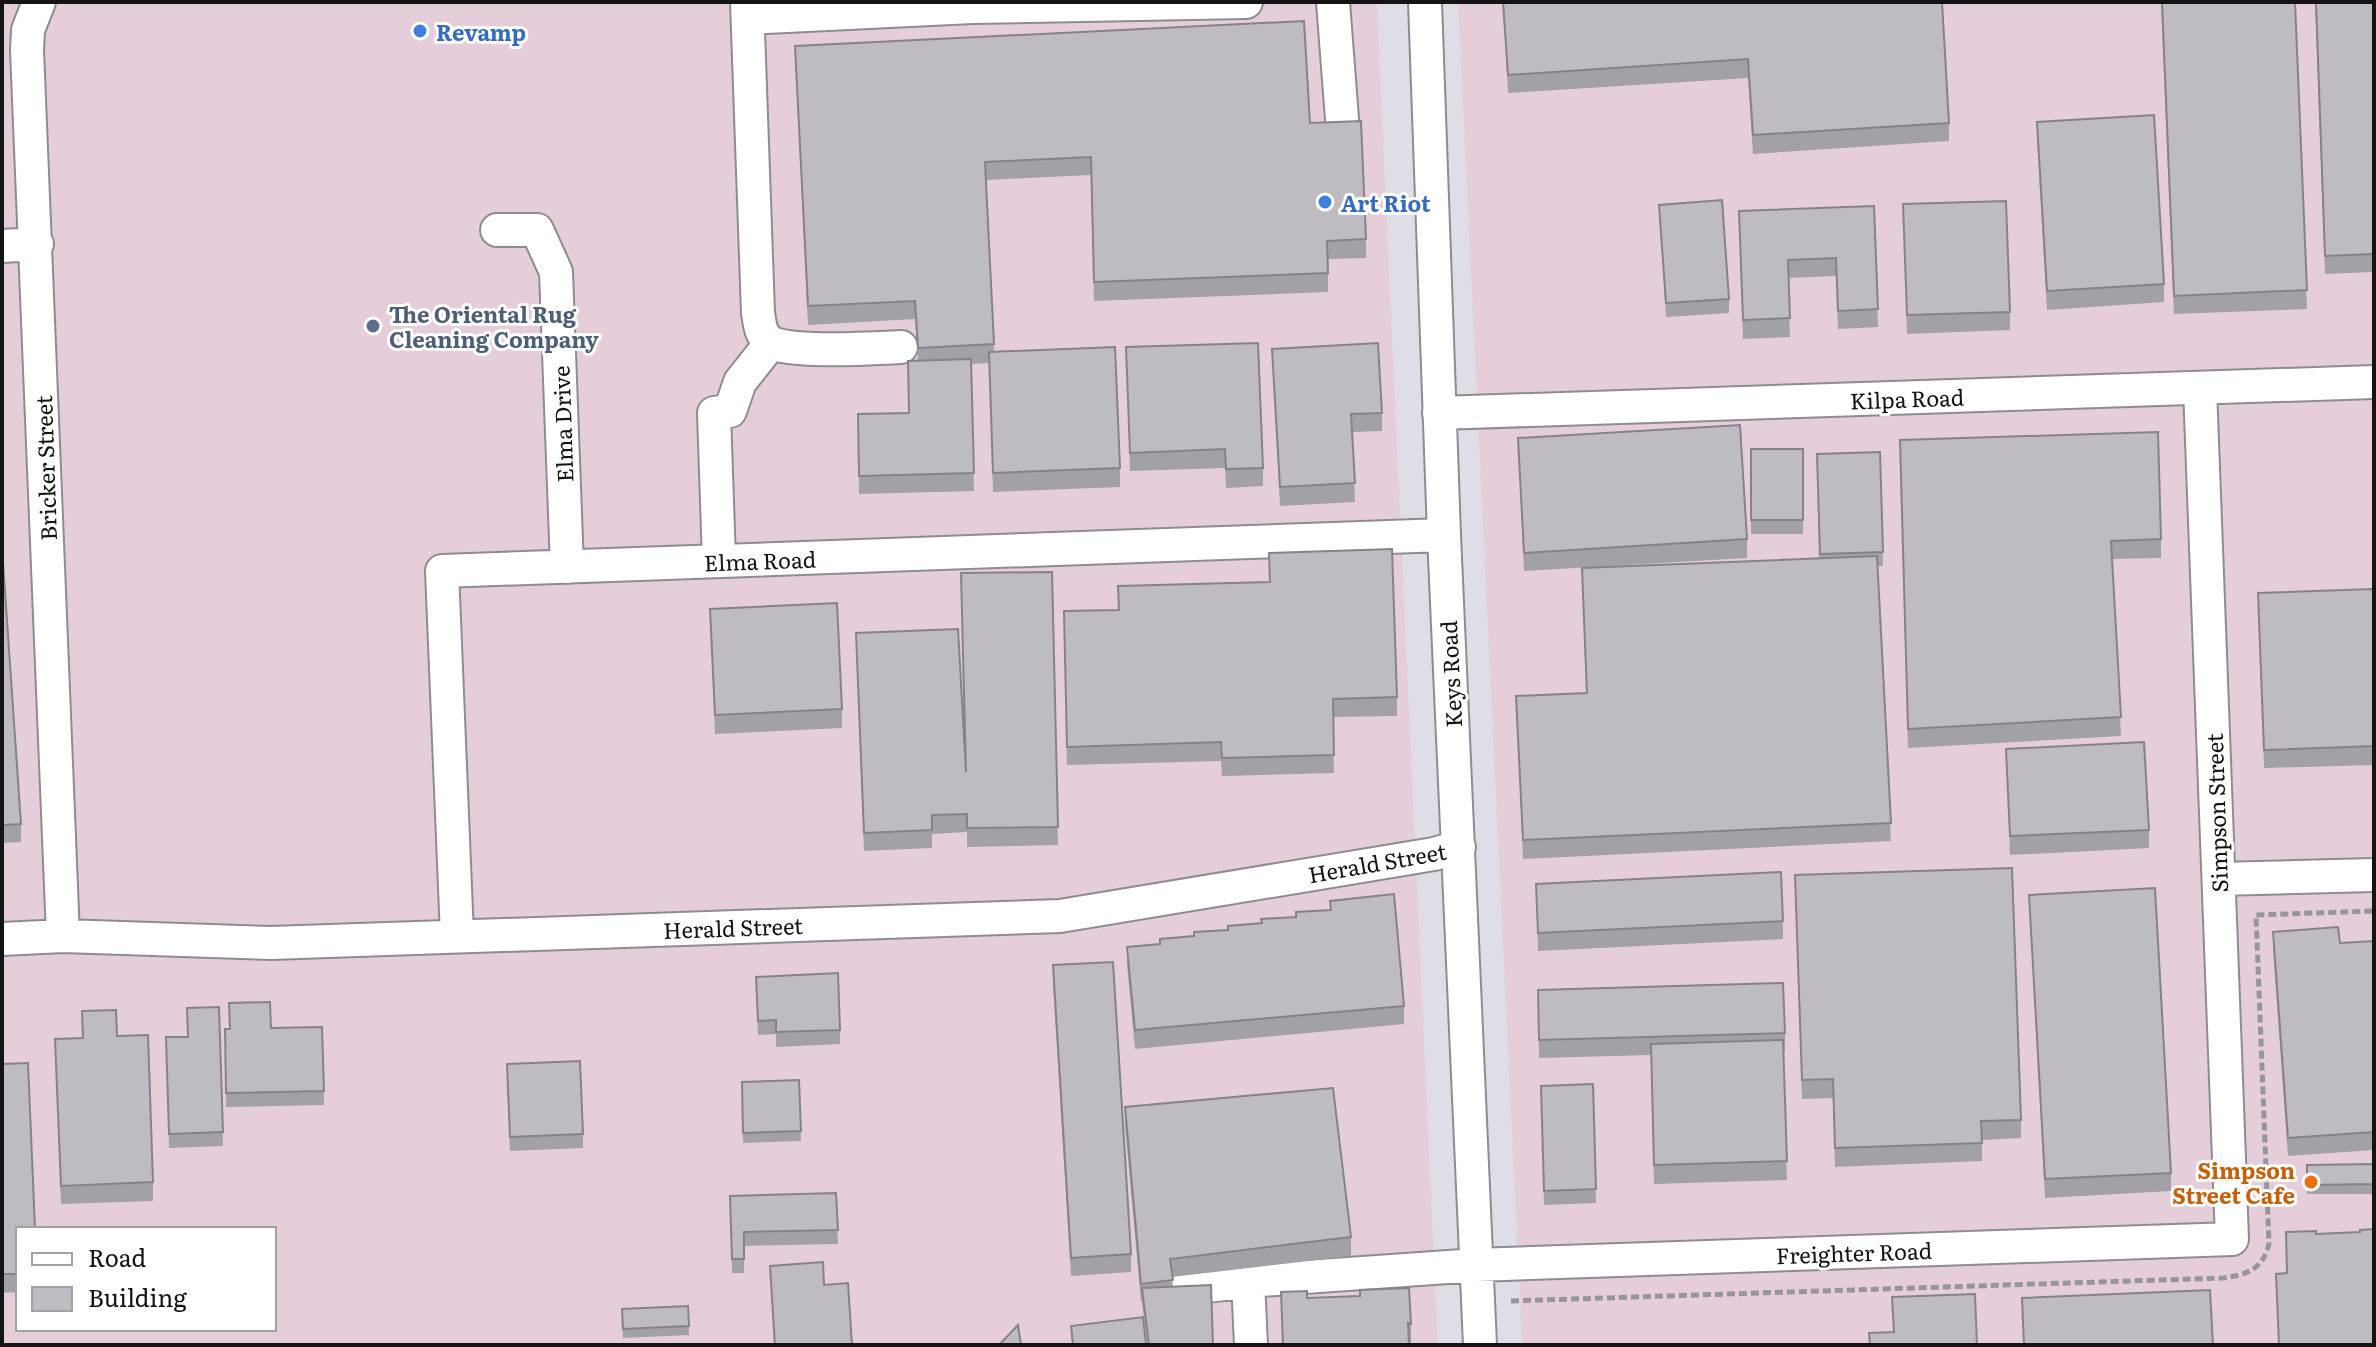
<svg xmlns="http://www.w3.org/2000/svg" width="2376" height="1347" viewBox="0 0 2376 1347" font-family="Literata,serif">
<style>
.industrial{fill:#e5ceda;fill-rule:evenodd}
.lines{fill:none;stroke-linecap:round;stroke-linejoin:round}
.minor-casing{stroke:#8d8c94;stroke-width:36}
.path{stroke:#96959c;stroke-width:5;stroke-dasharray:8 4;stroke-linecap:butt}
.minor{stroke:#fff;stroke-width:32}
.wall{fill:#a3a1a8}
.building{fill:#bebbc3;stroke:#858388;stroke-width:2}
.shop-dot{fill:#3f7fe0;stroke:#fff;stroke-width:3}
.service-dot{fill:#5c6f8a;stroke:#fff;stroke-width:3}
.food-dot{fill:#e8710a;stroke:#fff;stroke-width:3}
.labels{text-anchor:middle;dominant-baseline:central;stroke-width:6;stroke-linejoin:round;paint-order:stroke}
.shop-label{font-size:22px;font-weight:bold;fill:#366cbe;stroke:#fff;text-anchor:start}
.service-label{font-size:22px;font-weight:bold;fill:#4e5e75;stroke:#fff;text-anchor:start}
.street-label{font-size:22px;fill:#141316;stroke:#fff}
.food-label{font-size:22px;font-weight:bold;fill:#c56008;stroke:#fff;text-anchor:end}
</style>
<rect width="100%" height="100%" fill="#dfdee7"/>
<!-- industrial -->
<path class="industrial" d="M 2,2 L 1377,2 L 1438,1345 L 2,1345 ZM 18,1229 L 274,1229 L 274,1329 L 18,1329 Z
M 1458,2 L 2374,2 L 2374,1345 L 1522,1345 Z"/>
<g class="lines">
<defs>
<path id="minor" d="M 39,2 L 28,30 L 27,50 L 63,936
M 747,2 L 758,313 C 760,324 760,334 769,341 C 784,354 877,348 901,347
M 1333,2 L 1342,119
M 1425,2 L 1444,535 L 1480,1345
M 748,18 L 972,7 L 1246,2
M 497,230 L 537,230 L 556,272 L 567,567
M 2,246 L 37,244
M 1439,413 L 2374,382
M 719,561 L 714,413 L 730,411 L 740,382 L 771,343
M 2219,879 L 2374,875
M 457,936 L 442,571 L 1444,535
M 2,939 L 63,936 L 271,943 L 1060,916 L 1434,854 L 1459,847
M 1248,1281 L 1251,1345
M 1183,1289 L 1248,1281 L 1476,1265 L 2232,1239 L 2200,388"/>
</defs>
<!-- minor casing -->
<use href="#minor" class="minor-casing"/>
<!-- path -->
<path class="path" d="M 1511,1301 L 2223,1278 C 2247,1275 2263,1269 2269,1244 L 2256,915 L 2374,911"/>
<!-- minor -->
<use href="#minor" class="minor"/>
</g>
<!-- wall -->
<path class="wall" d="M 1503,2 L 1942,2 L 1949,123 L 1949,141 L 1753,154 L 1748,78 L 1508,93 Z
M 2161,2 L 2295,2 L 2307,309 L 2174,314 Z
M 2315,2 L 2374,2 L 2374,272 L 2325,274 Z
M 795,46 L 1310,123 L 1366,239 L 1366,258 L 1328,259 L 1328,292 L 1094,301 L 1091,175 L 986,180 L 994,352 L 1120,468 L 1120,487 L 993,492 L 989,363 L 971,364 L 974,491 L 859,494 L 858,414 L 909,413 L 918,360 L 915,319 L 808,325 Z
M 2037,122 L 2164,284 L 2164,302 L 2047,310 L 2037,141 Z
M 1903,204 L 2010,312 L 2010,330 L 1907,334 Z
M 1659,205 L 1729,299 L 1729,313 L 1666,317 Z
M 1874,206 L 1878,327 L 1838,329 L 1836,276 L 1788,278 L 1790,337 L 1743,339 L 1739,211 Z
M 1126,347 L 1263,468 L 1263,486 L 1226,488 L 1225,468 L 1130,471 Z
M 1272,349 L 1382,413 L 1382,431 L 1352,432 L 1355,502 L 1280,506 Z
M 1518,438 L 1747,539 L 1747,558 L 1524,571 Z
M 1751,449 L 1803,449 L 1803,534 L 1751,534 Z
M 1880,452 L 1883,566 L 1877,566 L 1891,841 L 1523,859 L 1516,696 L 1586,693 L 1582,568 L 1819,559 L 1817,454 Z
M 1900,459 L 2161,539 L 2161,558 L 2112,559 L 2121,736 L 1908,748 Z
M 2,548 L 21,824 L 21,842 L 2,843 Z
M 1052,572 L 1058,845 L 967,847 L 967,832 L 932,834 L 932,848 L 864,851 L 856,633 L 965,758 Z
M 2258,593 L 2374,618 L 2374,765 L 2264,768 Z
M 710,609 L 842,709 L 842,728 L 715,734 Z
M 1064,630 L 1397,697 L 1397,716 L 1333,717 L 1334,773 L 1222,776 L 1221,761 L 1067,765 Z
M 2006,749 L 2149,830 L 2149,848 L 2010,855 Z
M 1795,875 L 2021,1120 L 2021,1138 L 1982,1140 L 1982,1161 L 1835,1167 L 1833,1098 L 1802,1099 Z
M 1536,884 L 1783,921 L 1783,939 L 1538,951 Z
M 2029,895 L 2171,1173 L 2171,1191 L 2045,1198 Z
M 1330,901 L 1404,1006 L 1404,1024 L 1135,1049 L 1127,965 L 1127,947 L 1160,944 L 1261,923 L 1261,919 L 1296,917 L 1330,910 Z
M 2273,932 L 2340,943 L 2374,941 L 2374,1150 L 2288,1156 L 2273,950 Z
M 1053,965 L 1131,1254 L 1131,1272 L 1071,1276 L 1053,984 Z
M 756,977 L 840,1030 L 840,1044 L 776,1047 L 776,1034 L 758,1035 Z
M 1538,990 L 1785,1033 L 1785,1052 L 1783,1052 L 1787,1180 L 1654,1184 L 1651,1055 L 1539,1058 Z
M 219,1007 L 223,1146 L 169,1148 L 166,1037 L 188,1037 Z
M 322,1027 L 324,1105 L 226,1107 L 225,1029 Z
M 117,1036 L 153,1182 L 153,1201 L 61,1204 L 55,1039 Z
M 2,1064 L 18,1229 L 18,1292 L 2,1293 Z
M 507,1078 L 583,1134 L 583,1148 L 510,1151 Z
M 799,1080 L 801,1141 L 743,1143 L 742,1082 Z
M 1593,1084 L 1596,1203 L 1544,1205 L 1541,1086 Z
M 1125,1107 L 1351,1237 L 1351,1256 L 1172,1277 L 1173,1287 L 1213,1345 L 1147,1345 L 1142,1302 L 1141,1302 L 1125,1126 Z
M 2374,1164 L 2374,1194 L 2307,1194 L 2307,1165 Z
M 836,1193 L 838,1244 L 744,1246 L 744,1273 L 732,1273 L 730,1196 Z
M 770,1266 L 824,1285 L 852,1345 L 774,1345 Z
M 1281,1292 L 1411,1324 L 1411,1343 L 1409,1342 L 1409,1344 L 1411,1345 L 1282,1345 Z
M 688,1306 L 689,1335 L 623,1338 L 622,1309 Z"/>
<!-- building -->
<path class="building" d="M 1503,2 L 1942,2 L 1949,123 L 1753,135 L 1748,59 L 1508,75 Z
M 2162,2 L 2295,2 L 2307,290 L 2174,296 Z
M 2316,2 L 2374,2 L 2374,254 L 2325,256 Z
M 1304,21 L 1310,123 L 1361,121 L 1366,239 L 1327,241 L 1328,273 L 1094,282 L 1091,157 L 985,162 L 994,344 L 918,348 L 915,301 L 808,306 L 795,46 Z
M 2154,115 L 2164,284 L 2047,291 L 2037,122 Z
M 1722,200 L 1729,299 L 1666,303 L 1659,205 Z
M 2006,201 L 2010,312 L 1907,315 L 1903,204 Z
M 1874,206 L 1878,309 L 1838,311 L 1836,258 L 1788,260 L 1790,318 L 1743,320 L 1739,211 Z
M 1258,343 L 1263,468 L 1226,469 L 1225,449 L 1130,453 L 1126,347 Z
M 1378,343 L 1382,413 L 1351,414 L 1355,483 L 1280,487 L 1272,349 Z
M 1115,347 L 1120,468 L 993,473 L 989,352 Z
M 971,359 L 974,473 L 859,476 L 858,414 L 909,413 L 908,361 Z
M 1740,425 L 1747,539 L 1524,553 L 1518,438 Z
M 2158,432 L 2161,539 L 2111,541 L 2121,717 L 1908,729 L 1900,440 Z
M 1751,449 L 1803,449 L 1803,520 L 1751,520 Z
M 1880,452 L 1883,552 L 1820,554 L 1817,454 Z
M 2,548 L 21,824 L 2,825 Z
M 1392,549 L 1397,697 L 1333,699 L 1334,755 L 1222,758 L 1221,742 L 1067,747 L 1064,611 L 1119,610 L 1118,586 L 1270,582 L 1269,553 Z
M 1877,556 L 1891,823 L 1523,840 L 1516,696 L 1587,693 L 1582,568 Z
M 1052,572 L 1058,827 L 967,828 L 967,814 L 932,815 L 932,830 L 864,833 L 856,633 L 958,629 L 966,772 L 961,573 Z
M 2373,589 L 2374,746 L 2264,750 L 2258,593 Z
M 837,603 L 842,709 L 715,715 L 710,609 Z
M 2144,742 L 2149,830 L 2010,836 L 2006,749 Z
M 2012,868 L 2021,1120 L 1981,1121 L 1982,1143 L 1835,1148 L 1833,1079 L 1802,1080 L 1795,875 Z
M 1781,872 L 1783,921 L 1538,933 L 1536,884 Z
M 2155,888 L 2171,1173 L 2045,1179 L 2029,895 Z
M 1394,894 L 1404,1006 L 1135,1030 L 1127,947 L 1160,944 L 1160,939 L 1194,936 L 1194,932 L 1228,930 L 1228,926 L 1262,923 L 1261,919 L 1296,917 L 1296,912 L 1331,910 L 1330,901 Z
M 2338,927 L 2340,943 L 2374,941 L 2374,1132 L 2288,1138 L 2273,932 Z
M 1113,962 L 1131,1254 L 1071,1258 L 1053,965 Z
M 838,973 L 840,1030 L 776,1032 L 776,1020 L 758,1021 L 756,977 Z
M 1783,983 L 1785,1033 L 1539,1040 L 1538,990 Z
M 270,1002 L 271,1028 L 322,1027 L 324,1091 L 226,1093 L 225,1029 L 230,1029 L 229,1003 Z
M 219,1007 L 223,1132 L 169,1134 L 166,1037 L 188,1037 L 187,1008 Z
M 116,1010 L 117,1036 L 148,1035 L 153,1182 L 61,1186 L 55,1039 L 83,1038 L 82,1011 Z
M 1783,1040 L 1787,1161 L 1654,1165 L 1651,1044 Z
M 580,1061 L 583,1134 L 510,1137 L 507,1064 Z
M 28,1063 L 35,1229 L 18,1229 L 18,1274 L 2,1274 L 2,1064 Z
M 799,1080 L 801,1131 L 743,1133 L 742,1082 Z
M 1593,1084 L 1596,1189 L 1544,1191 L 1541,1086 Z
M 1333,1088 L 1351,1237 L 1170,1259 L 1173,1280 L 1141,1284 L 1125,1107 Z
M 2374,1164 L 2374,1184 L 2307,1185 L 2307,1165 Z
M 836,1193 L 838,1230 L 744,1232 L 744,1259 L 732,1259 L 730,1196 Z
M 2374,1229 L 2374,1345 L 2279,1345 L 2276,1274 L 2287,1273 L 2286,1232 L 2316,1231 L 2316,1234 L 2360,1232 L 2360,1230 Z
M 823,1262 L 824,1285 L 848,1283 L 852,1345 L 775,1345 L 770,1266 Z
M 1211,1285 L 1213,1345 L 1149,1345 L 1142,1288 Z
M 1409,1288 L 1411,1324 L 1408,1323 L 1409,1344 L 1411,1345 L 1283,1345 L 1281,1292 L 1307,1291 L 1307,1298 L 1360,1296 L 1360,1290 Z
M 2210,1290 L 2213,1345 L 2024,1345 L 2022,1298 Z
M 1975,1294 L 1977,1345 L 1870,1345 L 1869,1333 L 1894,1332 L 1892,1297 Z
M 688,1306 L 689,1326 L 623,1329 L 622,1309 Z
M 1143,1317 L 1146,1345 L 1073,1345 L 1071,1326 Z
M 1018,1325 L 1021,1345 L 999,1345 Z"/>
<!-- markers -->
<g class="shop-dot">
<circle cx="420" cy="31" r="8"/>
<circle cx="1325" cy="202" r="8"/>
</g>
<circle class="service-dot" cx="373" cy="326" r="8"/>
<circle class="food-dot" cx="2311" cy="1182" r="8"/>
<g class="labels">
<!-- shop labels -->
<g class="shop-label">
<text x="436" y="31">Revamp</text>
<text x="1341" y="202">Art Riot</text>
</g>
<!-- service labels -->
<g class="service-label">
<text x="389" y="313">The Oriental Rug<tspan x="389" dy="25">Cleaning Company</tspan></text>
</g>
<!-- street labels -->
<g class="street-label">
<text transform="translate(1907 398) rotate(-2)">Kilpa Road</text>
<text transform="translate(562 424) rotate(-92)">Elma Drive</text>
<text transform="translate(45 468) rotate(-92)">Bricker Street</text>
<text transform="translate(760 560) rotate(-2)">Elma Road</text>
<text transform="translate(1450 674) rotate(-93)">Keys Road</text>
<text transform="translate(2216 813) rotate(-92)">Simpson Street</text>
<text transform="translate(1377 862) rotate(-10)">Herald Street</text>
<text transform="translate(733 927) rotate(-2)">Herald Street</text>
<text transform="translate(1854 1252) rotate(-2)">Freighter Road</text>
</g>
<!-- food labels -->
<g class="food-label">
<text x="2295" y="1169">Simpson<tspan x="2295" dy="25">Street Cafe</tspan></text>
</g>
</g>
<!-- border -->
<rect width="2376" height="1347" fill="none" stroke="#141316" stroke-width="8"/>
<!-- legend -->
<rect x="16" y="1227" width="260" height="104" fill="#ffffff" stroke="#a1a1a2" stroke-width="2"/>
<rect x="32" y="1253" width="40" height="12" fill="#ffffff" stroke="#a1a1a2" stroke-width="2"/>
<text x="88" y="1267" font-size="24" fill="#141316">Road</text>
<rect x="32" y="1287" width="40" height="24" fill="#bebbc3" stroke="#a1a1a2" stroke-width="2"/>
<text x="88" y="1307" font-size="24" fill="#141316">Building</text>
</svg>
